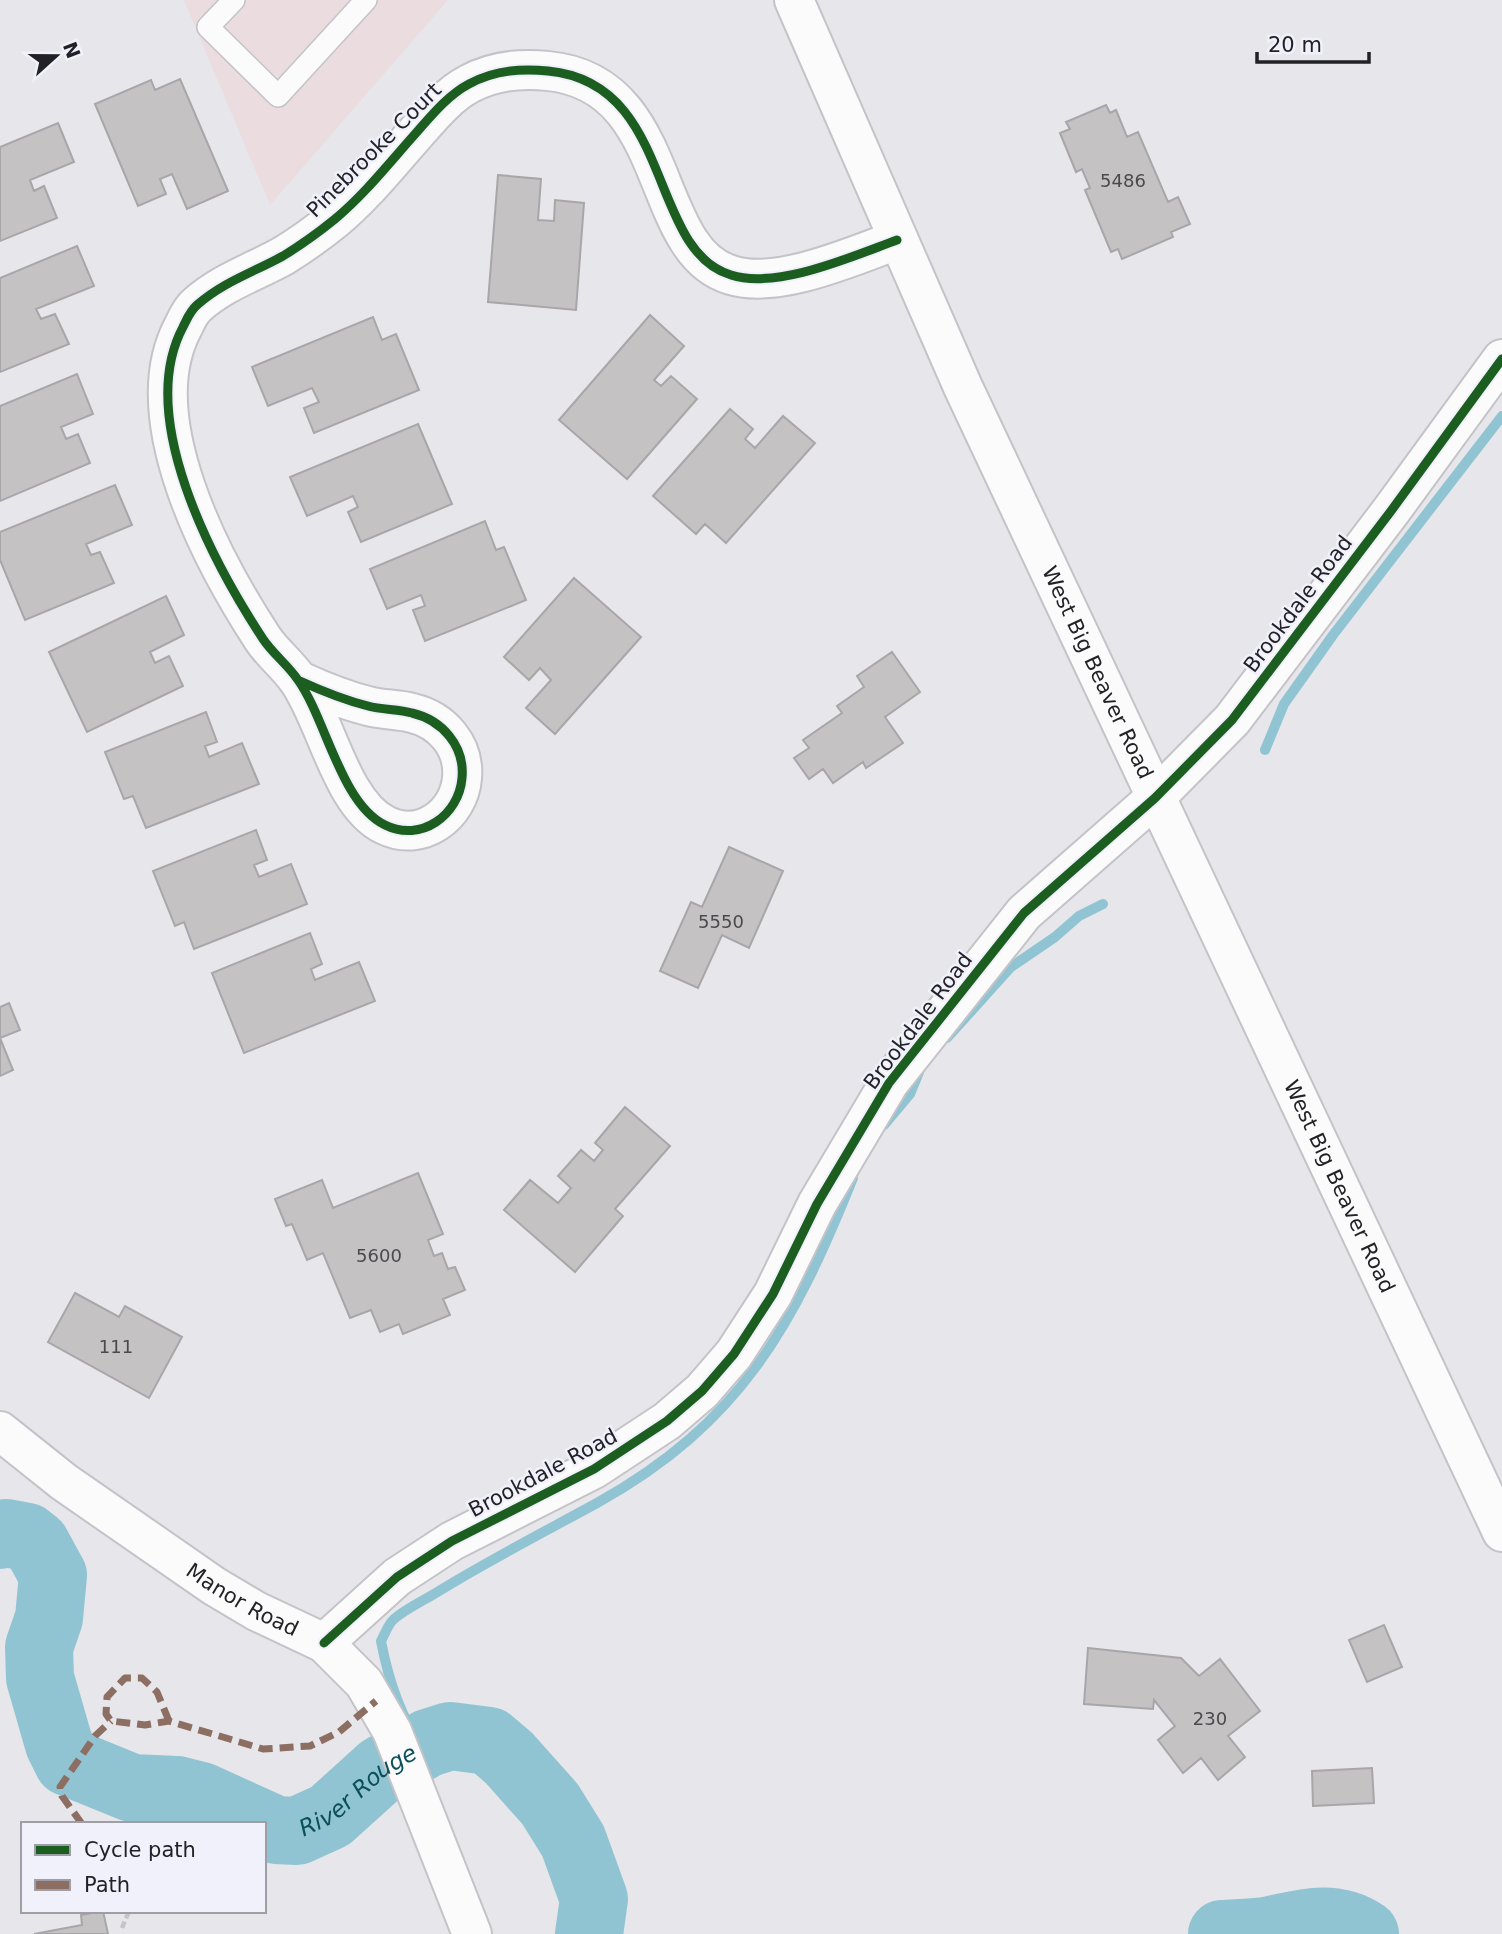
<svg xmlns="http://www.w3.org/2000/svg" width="1502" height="1934" viewBox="0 0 1502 1934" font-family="'DejaVu Sans',sans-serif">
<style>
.commercial{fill:#eadcdf}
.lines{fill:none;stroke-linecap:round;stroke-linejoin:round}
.stream{stroke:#91c4d2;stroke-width:10}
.river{stroke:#91c4d2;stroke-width:68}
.building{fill:#c4c2c3;stroke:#a8a6a7;stroke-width:2}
.lane-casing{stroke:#c4c4c8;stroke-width:24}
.street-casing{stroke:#c4c4c8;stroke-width:42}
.primary-casing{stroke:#c4c4c8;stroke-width:42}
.path{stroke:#c5c5c6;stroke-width:4.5;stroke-dasharray:7 3.5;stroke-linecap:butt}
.lane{stroke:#fbfbfc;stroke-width:21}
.street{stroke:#fbfbfc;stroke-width:38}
.primary{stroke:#fbfbfc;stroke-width:38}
.quiet{stroke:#8d6e63;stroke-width:7;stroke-dasharray:14 7;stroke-linecap:butt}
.cycleway-casing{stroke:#f1f1fb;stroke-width:13}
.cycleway{stroke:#1b5e20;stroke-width:9}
.labels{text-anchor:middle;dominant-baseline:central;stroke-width:5;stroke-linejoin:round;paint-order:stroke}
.number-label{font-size:18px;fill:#4a4a4d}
.street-label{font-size:21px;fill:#222226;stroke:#f1f1fb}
.water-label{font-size:23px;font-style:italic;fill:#0c4f5c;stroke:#f1f1fb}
</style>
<rect width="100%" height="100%" fill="#e6e6eb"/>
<!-- commercial -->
<path class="commercial" d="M 184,0 L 448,0 L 270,205 Z"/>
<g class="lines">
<!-- stream -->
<path class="stream" d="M 1265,750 L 1284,704 L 1333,635 L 1502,416
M 947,1038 L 1011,967 L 1055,937 L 1079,916 L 1103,904
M 884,1125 L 910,1094 L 919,1072
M 422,1747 C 400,1716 388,1678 381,1641 C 385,1634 388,1624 394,1619 C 407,1608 425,1600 439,1591 C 491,1559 544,1532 597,1503 C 741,1423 794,1325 853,1178"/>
<!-- river -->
<g class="river">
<path id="s1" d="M 0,1535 L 6,1533 L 27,1537 L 36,1544 L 53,1575 L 49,1618 L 39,1647 L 40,1678 L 59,1744 L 68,1762 L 132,1788 L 177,1790 L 201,1796 L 276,1830 L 297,1831 L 330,1816 L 382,1769 L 428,1743 L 450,1736 L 489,1741 L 509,1758 L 550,1804 L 573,1841 L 594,1899 L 589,1934"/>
<path d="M 1222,1934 C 1236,1933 1251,1933 1266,1931 C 1299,1924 1334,1912 1365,1934"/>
</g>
</g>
<!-- building -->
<path class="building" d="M 180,79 L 228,191 L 187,209 L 172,174 L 160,179 L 166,194 L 138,206 L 95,104 L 151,80 L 155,90 Z
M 1106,105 L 1110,113 L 1116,110 L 1127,137 L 1138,132 L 1168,202 L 1178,197 L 1190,224 L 1171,232 L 1173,237 L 1122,259 L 1118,249 L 1111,252 L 1085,190 L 1090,188 L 1082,169 L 1076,172 L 1060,133 L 1070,129 L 1066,122 Z
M 58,123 L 74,162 L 30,180 L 34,191 L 44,186 L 57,218 L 0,241 L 0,147 Z
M 498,175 L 541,179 L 538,220 L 554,221 L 555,200 L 584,203 L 576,310 L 488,302 Z
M 77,246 L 94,286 L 36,309 L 41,319 L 55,314 L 69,344 L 0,372 L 0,278 Z
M 650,315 L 684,346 L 654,380 L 661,386 L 671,376 L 697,399 L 627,479 L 559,420 Z
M 373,317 L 382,340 L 396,334 L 419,390 L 314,433 L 304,408 L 319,402 L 312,388 L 268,406 L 252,367 Z
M 77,374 L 93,414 L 61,427 L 66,439 L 78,434 L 90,463 L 0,501 L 0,406 Z
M 730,409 L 753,429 L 745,439 L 755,448 L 783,416 L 815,443 L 726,543 L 705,524 L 696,534 L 653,496 Z
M 418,424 L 452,504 L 361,542 L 348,512 L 358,507 L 353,496 L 307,516 L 290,477 Z
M 115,485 L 132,525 L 86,544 L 91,555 L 100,552 L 114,583 L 25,620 L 0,560 L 0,532 Z
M 485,521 L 496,550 L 504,547 L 526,600 L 425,641 L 413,610 L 425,606 L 421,595 L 387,609 L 370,569 Z
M 574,578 L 641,637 L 555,734 L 526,708 L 551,680 L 540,668 L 529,680 L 504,657 Z
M 166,596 L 184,635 L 150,652 L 155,663 L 169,656 L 183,686 L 87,732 L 49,652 Z
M 892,652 L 920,692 L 885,717 L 903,743 L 866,768 L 863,762 L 833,783 L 823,769 L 809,779 L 794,758 L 809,748 L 803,740 L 842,713 L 837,706 L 864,687 L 857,676 Z
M 206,712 L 217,742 L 205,746 L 209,757 L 242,743 L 259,784 L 146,828 L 133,796 L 124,799 L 105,752 Z
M 256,830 L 267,860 L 254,865 L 259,877 L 291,864 L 307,904 L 194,949 L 184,922 L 175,926 L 153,871 Z
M 729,847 L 783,871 L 749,948 L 722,935 L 698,988 L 660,971 L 691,902 L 702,907 Z
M 310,933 L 322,964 L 311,969 L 315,980 L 359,962 L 375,1001 L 244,1053 L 212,973 Z
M 9,1003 L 20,1030 L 0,1038 L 13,1070 L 0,1076 L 0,1007 Z
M 625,1107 L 670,1146 L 615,1209 L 623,1216 L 575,1272 L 504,1210 L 530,1180 L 558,1203 L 571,1188 L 558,1176 L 581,1150 L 594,1161 L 603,1150 L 595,1143 Z
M 418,1173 L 443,1234 L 428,1240 L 434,1256 L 442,1253 L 448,1269 L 455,1267 L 465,1290 L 443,1299 L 450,1315 L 403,1334 L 399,1324 L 380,1332 L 371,1310 L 350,1318 L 323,1253 L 307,1260 L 292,1224 L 286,1226 L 275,1199 L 322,1180 L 333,1208 Z
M 75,1293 L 119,1317 L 125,1306 L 182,1337 L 149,1398 L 48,1342 Z
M 1384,1625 L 1402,1667 L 1367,1682 L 1349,1640 Z
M 1088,1648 L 1181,1658 L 1199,1676 L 1220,1659 L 1260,1711 L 1228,1736 L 1245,1757 L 1218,1780 L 1201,1758 L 1183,1773 L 1158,1740 L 1175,1726 L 1154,1700 L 1153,1709 L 1084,1704 Z
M 1372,1768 L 1374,1803 L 1313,1806 L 1312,1771 Z
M 103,1911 L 108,1934 L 34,1934 L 82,1925 L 81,1915 Z"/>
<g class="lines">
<defs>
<path id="lane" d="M 234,0 L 208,27 L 278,96 L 366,0"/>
<g id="street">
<path d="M 300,681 C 322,691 344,700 368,706 C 382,710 398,709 412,713 C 442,720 465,746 462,778 C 459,815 421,843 385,825 C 341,804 326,719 298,680 C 288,665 273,654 263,639 C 212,561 135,417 183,327 C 187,319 190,311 197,305 C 223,282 254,272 283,256 C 301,245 319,232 335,219 C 365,194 390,162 416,133 C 431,116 448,95 469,84 C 493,71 521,68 548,71 C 675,83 647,250 731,275 C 777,290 853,256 897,240"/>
<path id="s2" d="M 0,1431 L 64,1482 L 214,1586 L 256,1611 L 324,1643 L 364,1683 L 392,1731 L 472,1934"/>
<path d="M 324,1643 L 397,1577 L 452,1541 L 594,1469 L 667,1421 L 702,1391 L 734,1354 L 773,1294 L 817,1204 L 889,1083 L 1024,913 L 1155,798 L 1232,720 L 1391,511 L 1502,359"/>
</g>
<g id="primary">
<path id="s3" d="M 794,0 L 963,387 L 1502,1532"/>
</g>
</defs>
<!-- lane casing -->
<use href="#lane" class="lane-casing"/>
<!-- street casing -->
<use href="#street" class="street-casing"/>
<!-- primary casing -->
<use href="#primary" class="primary-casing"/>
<!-- path -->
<path class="path" d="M 122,1928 L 129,1911"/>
<!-- lane -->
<use href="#lane" class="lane"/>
<!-- street -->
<use href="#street" class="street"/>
<!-- primary -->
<use href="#primary" class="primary"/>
<!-- quiet -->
<path class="quiet" d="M 169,1721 L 157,1692 L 142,1678 L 125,1678 L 107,1697 L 106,1714 L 111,1721 L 145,1725 L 169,1721 L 263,1749 L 310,1746 L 339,1732 L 376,1701
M 82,1824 L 62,1796 L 60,1787 L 95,1736 L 111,1721"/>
<defs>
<path id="cycleway" d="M 300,681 C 322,691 344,700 368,706 C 382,710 398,709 412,713 C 442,720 465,746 462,778 C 459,815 421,843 385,825 C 341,804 326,719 298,680 C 288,665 273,654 263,639 C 212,561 135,417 183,327 C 187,319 190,311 197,305 C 223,282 254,272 283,256 C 301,245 319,232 335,219 C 365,194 390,162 416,133 C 431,116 448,95 469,84 C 493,71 521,68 548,71 C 675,83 647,250 731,275 C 777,290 853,256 897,240
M 324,1643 L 397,1577 L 452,1541 L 594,1469 L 667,1421 L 702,1391 L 734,1354 L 773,1294 L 817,1204 L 889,1083 L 1024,913 L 1155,798 L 1232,720 L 1391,511 L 1502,359"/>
</defs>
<!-- cycleway casing -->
<use href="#cycleway" class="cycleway-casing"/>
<!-- cycleway -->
<use href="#cycleway" class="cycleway"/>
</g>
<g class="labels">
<!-- number labels -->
<g class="number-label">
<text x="1123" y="180">5486</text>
<text x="721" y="921">5550</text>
<text x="379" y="1255">5600</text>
<text x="116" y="1346">111</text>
<text x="1210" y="1718">230</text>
</g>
<!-- street labels -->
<g class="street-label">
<text transform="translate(374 150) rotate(-45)">Pinebrooke Court</text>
<text transform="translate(1298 604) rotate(-53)">Brookdale Road</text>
<text stroke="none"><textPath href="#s3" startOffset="738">West Big Beaver Road</textPath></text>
<text transform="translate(918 1021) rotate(-53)">Brookdale Road</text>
<text stroke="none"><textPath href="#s3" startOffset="1306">West Big Beaver Road</textPath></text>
<text transform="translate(543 1473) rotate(-28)">Brookdale Road</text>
<text stroke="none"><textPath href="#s2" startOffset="296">Manor Road</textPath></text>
</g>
<!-- water labels -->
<g class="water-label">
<text stroke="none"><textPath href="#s1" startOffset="584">River Rouge</textPath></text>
</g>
</g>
<!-- legend -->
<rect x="21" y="1822" width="245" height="91" fill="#f1f1fb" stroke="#9e9ea6" stroke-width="2"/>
<rect x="35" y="1845" width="35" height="10" fill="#1b5e20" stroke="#9e9ea6" stroke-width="2"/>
<text x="84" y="1857" font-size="21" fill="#222226">Cycle path</text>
<rect x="35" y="1880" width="35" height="10" fill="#8d6e63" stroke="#9e9ea6" stroke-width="2"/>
<text x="84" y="1892" font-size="21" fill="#222226">Path</text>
<!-- north arrow -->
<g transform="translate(56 56) rotate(69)" stroke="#f1f1fb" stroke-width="5" paint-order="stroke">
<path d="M0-5L12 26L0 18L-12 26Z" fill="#222226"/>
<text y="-10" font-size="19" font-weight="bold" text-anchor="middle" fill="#222226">N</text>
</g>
<!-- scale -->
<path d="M1257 52v10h112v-10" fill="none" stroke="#222226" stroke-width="3.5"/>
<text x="1268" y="52" font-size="21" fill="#222226" stroke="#f1f1fb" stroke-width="5" paint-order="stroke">20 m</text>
</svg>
